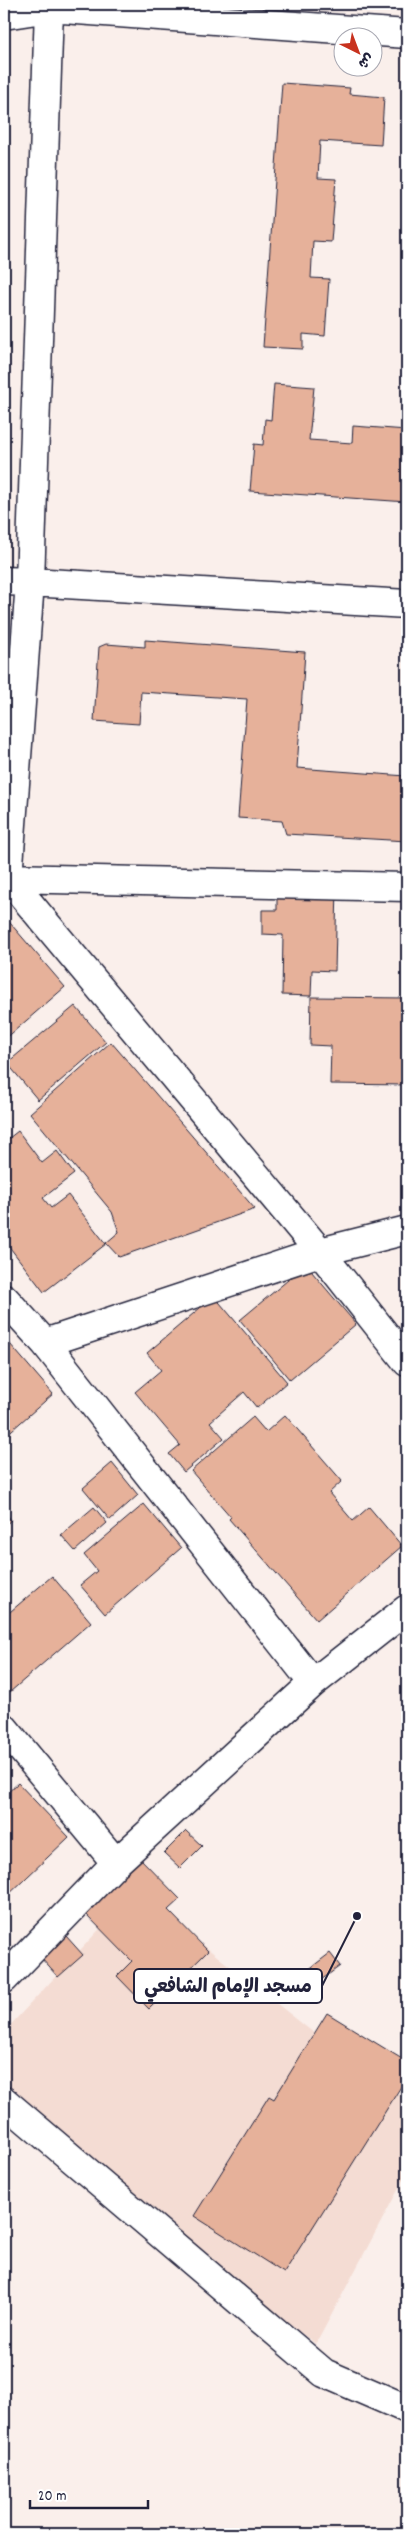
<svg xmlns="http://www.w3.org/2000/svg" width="411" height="2538" viewBox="0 0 411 2538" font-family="Dekko,'Playpen Sans Arabic',sans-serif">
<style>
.built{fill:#f4dcd3}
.building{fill:#e6b19a;stroke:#22223b}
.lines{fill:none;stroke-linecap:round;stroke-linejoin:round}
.street-casing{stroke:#22223b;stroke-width:31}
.street{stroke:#fff;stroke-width:28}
.leader{fill:none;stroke:#22223b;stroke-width:2}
.callout-dot{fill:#22223b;stroke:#fff;stroke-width:2}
.callout{fill:#fff;stroke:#22223b;stroke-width:2}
.callout-label{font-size:19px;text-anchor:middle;font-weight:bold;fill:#22223b}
</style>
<rect width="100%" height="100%" fill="#faefeb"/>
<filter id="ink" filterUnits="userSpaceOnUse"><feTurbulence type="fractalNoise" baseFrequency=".02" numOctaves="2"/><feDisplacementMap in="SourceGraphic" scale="10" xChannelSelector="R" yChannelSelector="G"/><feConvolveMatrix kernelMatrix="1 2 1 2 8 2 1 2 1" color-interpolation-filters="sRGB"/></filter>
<g filter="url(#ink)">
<!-- built -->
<path class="built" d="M 135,1891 L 353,2064 L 407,2100 L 407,2173 L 316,2344 L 4,2112 L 4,2032 Z"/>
<!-- building -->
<path class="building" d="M 282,83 L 350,88 L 349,94 L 384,97 L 381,145 L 320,141 L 318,178 L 336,179 L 331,242 L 313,241 L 311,278 L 329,279 L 325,336 L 303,334 L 303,349 L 263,347 Z
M 274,384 L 314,387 L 309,440 L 352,443 L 353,426 L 407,430 L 407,502 L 250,491 L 254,444 L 263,445 L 265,419 L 271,420 Z
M 145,640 L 305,652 L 297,768 L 406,776 L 407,755 L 407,841 L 286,834 L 282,821 L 238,818 L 247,699 L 141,692 L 139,724 L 94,721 L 99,647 L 106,644 L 145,647 Z
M 277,885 L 337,886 L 335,971 L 312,970 L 311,996 L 282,995 L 283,935 L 262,934 L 262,910 L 277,910 Z
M 4,916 L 65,987 L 4,1040 Z
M 311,997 L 407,998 L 407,1085 L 330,1084 L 331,1046 L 310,1045 Z
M 75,1006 L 106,1042 L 38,1100 L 7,1063 Z
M 111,1042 L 255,1209 L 119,1257 L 106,1243 L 119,1232 L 112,1212 L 30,1113 Z
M 18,1131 L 42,1163 L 57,1151 L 74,1174 L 43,1198 L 51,1208 L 68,1195 L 106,1244 L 44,1292 L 4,1240 L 4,1142 Z
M 306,1265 L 356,1324 L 290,1380 L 240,1320 Z
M 214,1296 L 287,1382 L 257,1408 L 244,1392 L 210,1422 L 224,1438 L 184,1472 L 169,1454 L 180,1445 L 135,1392 L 161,1370 L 147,1353 Z
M 4,1337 L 53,1394 L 4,1437 Z
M 285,1415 L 342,1481 L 329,1493 L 353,1521 L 369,1507 L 402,1546 L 317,1620 L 229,1519 L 231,1517 L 191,1471 L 253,1417 L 266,1432 Z
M 112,1463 L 138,1495 L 110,1520 L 83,1488 Z
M 144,1504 L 181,1548 L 105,1614 L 80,1585 L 97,1571 L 84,1555 Z
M 94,1507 L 107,1523 L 75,1551 L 61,1535 Z
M 4,1511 L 11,1520 L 4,1526 Z
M 52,1576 L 91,1622 L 10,1692 L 4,1685 L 4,1617 Z
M 18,1783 L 69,1837 L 4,1899 L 4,1796 Z
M 186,1831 L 202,1846 L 180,1868 L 164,1853 Z
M 138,1856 L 180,1899 L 168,1910 L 208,1951 L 149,2009 L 117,1976 L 132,1961 L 82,1910 Z
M 66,1936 L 83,1955 L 58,1977 L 41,1958 Z
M 330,1953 L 340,1966 L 317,1983 L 308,1970 Z
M 327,2013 L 407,2062 L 407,2077 L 284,2273 L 194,2216 L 269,2096 L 274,2099 Z"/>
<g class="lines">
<defs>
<path id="street" d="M 49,4 L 49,8 L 407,34
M 4,15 L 49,8 L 30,582 L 407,604
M 4,581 L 30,582 L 8,878 L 4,878
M 4,882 L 8,878 L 407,887
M 407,1230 L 320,1252 L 407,1362
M 4,1298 L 45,1343 L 320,1252 L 8,878
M 45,1343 L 313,1683
M 4,1728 L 116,1863
M 4,1979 L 116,1863 L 313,1683 L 407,1609
M 4,2101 L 324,2373 L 407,2409"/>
</defs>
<!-- street casing -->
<use href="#street" class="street-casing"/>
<!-- street -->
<use href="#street" class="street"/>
</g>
</g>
<!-- callouts -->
<path class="leader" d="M357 1916L322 1986"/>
<circle class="callout-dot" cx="357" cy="1916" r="5"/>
<rect class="callout" x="134" y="1969" width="188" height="34" rx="5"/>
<g class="callout-label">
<text x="228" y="1992">مسجد الإمام الشافعي</text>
</g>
<!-- margin -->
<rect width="411" height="2538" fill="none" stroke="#fff" stroke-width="20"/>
<rect x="10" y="10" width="391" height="2518" fill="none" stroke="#22223b" stroke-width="2" filter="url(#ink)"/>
<!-- north arrow -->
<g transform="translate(358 52) rotate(138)"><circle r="24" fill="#ffffff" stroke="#a7a7b1"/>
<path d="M0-4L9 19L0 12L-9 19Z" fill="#c8321e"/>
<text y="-8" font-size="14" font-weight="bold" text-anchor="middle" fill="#22223b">ش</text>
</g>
<!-- scale -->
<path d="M30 2500v8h118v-8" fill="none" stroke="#22223b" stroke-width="2.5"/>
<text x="38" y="2500" font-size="15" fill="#22223b" stroke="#ffffff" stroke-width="4" paint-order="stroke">20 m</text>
</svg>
